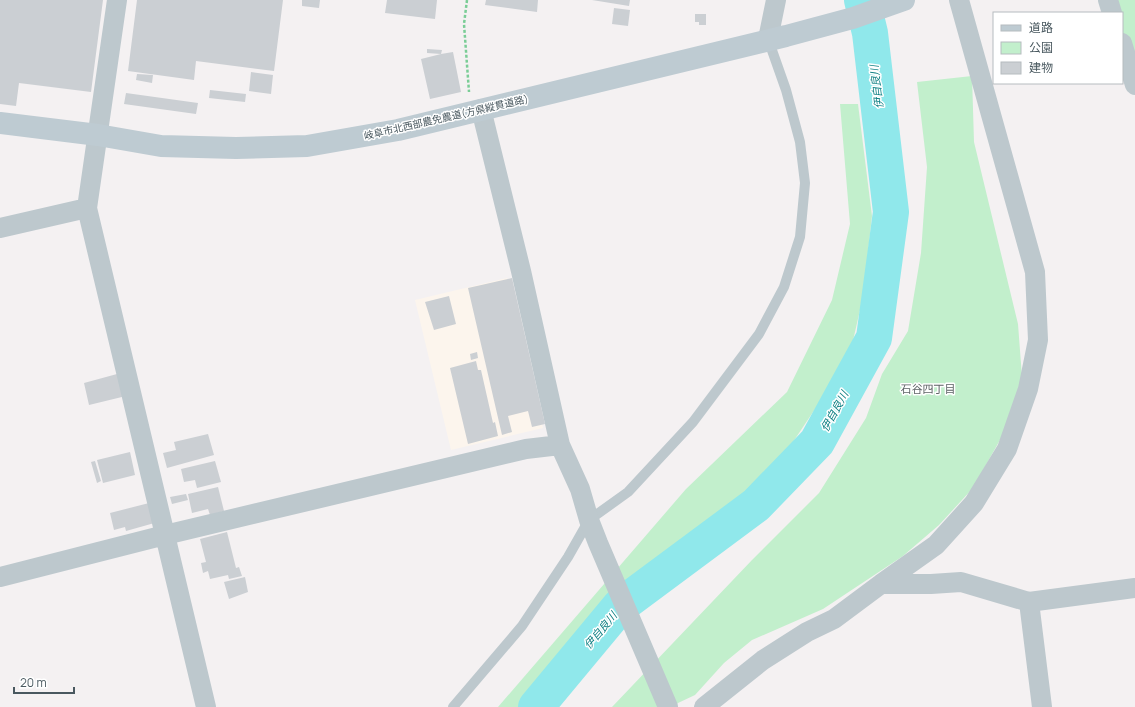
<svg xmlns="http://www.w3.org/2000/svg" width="1135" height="707" viewBox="0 0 1135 707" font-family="Manrope,'Noto Sans JP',sans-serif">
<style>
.commercial{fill:#fcf5ed}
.green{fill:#c2efcc}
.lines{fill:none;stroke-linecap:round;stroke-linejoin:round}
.river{stroke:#90e8eb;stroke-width:36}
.building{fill:#cbcfd3}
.path{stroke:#7acd96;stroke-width:2.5;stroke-dasharray:3 2;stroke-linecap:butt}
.lane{stroke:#bdc8cd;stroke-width:10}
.street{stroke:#bdc8cd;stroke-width:20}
.secondary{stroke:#becbd2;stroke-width:22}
.labels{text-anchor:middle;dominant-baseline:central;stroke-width:3;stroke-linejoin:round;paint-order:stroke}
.street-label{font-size:10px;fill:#49585f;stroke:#fff}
.water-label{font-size:11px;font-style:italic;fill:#108184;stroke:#fff}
.neighbourhood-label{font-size:11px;fill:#5e6366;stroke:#fff}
</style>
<rect width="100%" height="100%" fill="#f4f1f2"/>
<!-- commercial -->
<path class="commercial" d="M 507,278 L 543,428 L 451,450 L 415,300 Z"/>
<!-- green -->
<path class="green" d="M 1112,0 L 1135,0 L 1135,87 L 1122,37 L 1122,13 L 1116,13 Z
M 972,76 L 974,142 L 1018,324 L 1022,377 L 1005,431 L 973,488 L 939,525 L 903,556 L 823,609 L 752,640 L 724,663 L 695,695 L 678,703 L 674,707 L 612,707 L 752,560 L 819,493 L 866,418 L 882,374 L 908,331 L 921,253 L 927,167 L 917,82 Z
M 840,104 L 858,104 L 872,216 L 863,297 L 849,358 L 769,478 L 527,707 L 498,707 L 686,489 L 787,392 L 832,300 L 850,224 Z"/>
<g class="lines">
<!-- river -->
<path class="river" d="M 536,707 L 620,606 L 756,505 L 817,442 L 874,338 L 891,212 L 870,33 L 862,0"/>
</g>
<!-- building -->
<path class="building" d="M 0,0 L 103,0 L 91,92 L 19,83 L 16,106 L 0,104 Z
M 137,0 L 283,0 L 274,71 L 196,61 L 194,80 L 128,71 Z
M 302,0 L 320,0 L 319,8 L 302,6 Z
M 387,0 L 437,0 L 435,19 L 385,13 Z
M 486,0 L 538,0 L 537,12 L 485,5 Z
M 592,0 L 630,0 L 629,6 Z
M 614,8 L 630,10 L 628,26 L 612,24 Z
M 695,14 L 706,14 L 706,25 L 699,25 L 699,22 L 695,22 Z
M 427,49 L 442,50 L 441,54 L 453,52 L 461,92 L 430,99 L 421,59 L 441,54 L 427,53 Z
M 251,72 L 273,75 L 271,94 L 249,91 Z
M 137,74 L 153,75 L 152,83 L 136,80 Z
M 210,90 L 246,94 L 245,102 L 209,98 Z
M 126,93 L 198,103 L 196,114 L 124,104 Z
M 512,278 L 545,424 L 532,427 L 528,411 L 508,416 L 512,432 L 502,435 L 468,288 Z
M 449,296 L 456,324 L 434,330 L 425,302 Z
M 477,352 L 478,358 L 471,360 L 470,354 Z
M 476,361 L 478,370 L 481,370 L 493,423 L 495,422 L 498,436 L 468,444 L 450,368 Z
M 117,374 L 126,396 L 89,405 L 84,383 Z
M 208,434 L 214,455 L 167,468 L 163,453 L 176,450 L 174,442 Z
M 130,452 L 135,475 L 103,483 L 97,460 Z
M 95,461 L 101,481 L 97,483 L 91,462 Z
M 215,461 L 221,482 L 197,488 L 195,480 L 184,482 L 181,469 Z
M 218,487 L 224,511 L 210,515 L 208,509 L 192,513 L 188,494 Z
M 186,494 L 188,500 L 172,504 L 170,497 Z
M 153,502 L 158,522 L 126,531 L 125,527 L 114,530 L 110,513 Z
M 227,532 L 236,568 L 239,567 L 242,576 L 229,579 L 228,575 L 210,579 L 208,571 L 203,573 L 201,563 L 206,562 L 200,539 Z
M 245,577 L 248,592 L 229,599 L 224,582 Z"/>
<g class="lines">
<!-- path -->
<path class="path" d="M 467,0 L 464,24 L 469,92"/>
<!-- lane -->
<path class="lane" d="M 453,707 L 522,626 L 568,557 L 589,520 L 628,492 L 693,422 L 759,334 L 784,287 L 800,237 L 805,183 L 800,142 L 786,90 L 768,39"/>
<!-- street -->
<path class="street" d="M 117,0 L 87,208 L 206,707
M 1108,0 L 1112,13
M 768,39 L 776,0
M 1122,43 L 1135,85
M 481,109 L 521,271 L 560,445 L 580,489 L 589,520 L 598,543 L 668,707
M 0,228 L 87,208
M 0,577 L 165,535 L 526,449 L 560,445
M 881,584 L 931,584 L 961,582 L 1029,602 L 1135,588
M 1029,602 L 1042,707
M 704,707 L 763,660 L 807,632 L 834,619 L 881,584 L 936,545 L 974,503 L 1007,449 L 1028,389 L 1038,340 L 1035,272 L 959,0"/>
<!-- secondary -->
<path class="secondary" d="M 0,123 L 98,135 L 161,146 L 236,148 L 307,146 L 398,130 L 786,36 L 853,18 L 904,0"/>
</g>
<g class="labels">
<!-- street labels -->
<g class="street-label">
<text transform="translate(446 117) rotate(-13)">岐阜市北西部農免農道(方県縦貫道路)</text>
</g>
<!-- water labels -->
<g class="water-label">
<text transform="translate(876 87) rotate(-97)">伊自良川</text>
<text transform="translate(834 411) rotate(-61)">伊自良川</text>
<text transform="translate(600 630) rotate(-50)">伊自良川</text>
</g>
<!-- neighbourhood labels -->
<g class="neighbourhood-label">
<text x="928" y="388">石谷四丁目</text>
</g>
</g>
<!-- legend -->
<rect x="993" y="12" width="130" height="72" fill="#ffffff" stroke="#b6bcbf"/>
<rect x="1001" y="25" width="20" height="6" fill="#becbd2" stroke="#b6bcbf"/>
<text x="1029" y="32" font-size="12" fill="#49585f">道路</text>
<rect x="1001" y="42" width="20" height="12" fill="#c2efcc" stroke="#b6bcbf"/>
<text x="1029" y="52" font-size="12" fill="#49585f">公園</text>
<rect x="1001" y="62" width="20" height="12" fill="#cbcfd3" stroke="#b6bcbf"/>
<text x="1029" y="72" font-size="12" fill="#49585f">建物</text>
<!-- scale -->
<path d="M14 687v6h60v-6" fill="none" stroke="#49585f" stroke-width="2"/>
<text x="20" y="687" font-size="12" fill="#49585f" stroke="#ffffff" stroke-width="3" paint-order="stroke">20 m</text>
</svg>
